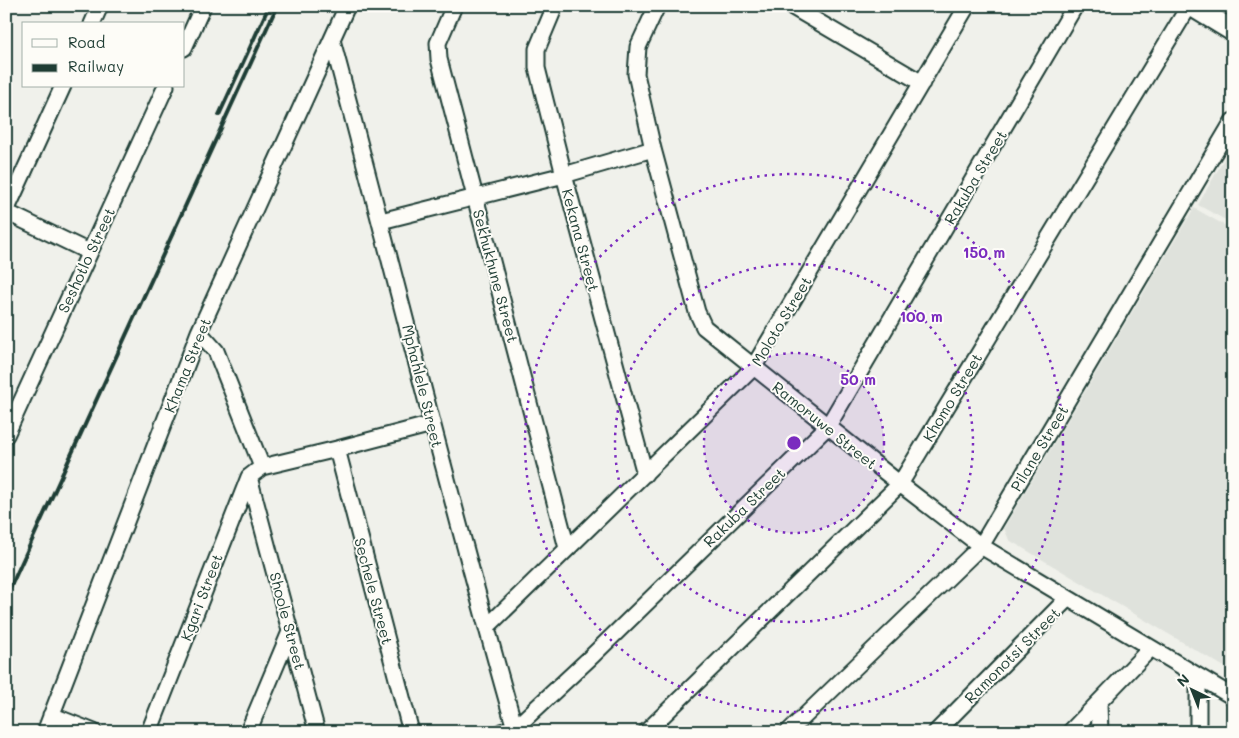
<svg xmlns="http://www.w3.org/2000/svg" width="1239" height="738" viewBox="0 0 1239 738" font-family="Mali,sans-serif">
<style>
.built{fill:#dfe2dc}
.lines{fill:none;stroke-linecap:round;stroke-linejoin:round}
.minor-casing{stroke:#1f3d34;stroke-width:19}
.major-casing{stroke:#1f3d34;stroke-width:24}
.minor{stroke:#fdfcf7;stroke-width:15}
.major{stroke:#fdfcf7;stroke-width:20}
.rail{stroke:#1f3d34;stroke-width:4}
.ring{fill:none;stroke:#7b2cbf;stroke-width:2.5;stroke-dasharray:2.5 5}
.labels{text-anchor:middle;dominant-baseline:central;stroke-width:4;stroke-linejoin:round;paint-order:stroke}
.street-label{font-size:15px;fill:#1f3d34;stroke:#fdfcf7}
.centre{fill:#7b2cbf;stroke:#fdfcf7;stroke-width:2.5}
.ring-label{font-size:15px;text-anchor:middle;font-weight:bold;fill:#7b2cbf;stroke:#fdfcf7;stroke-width:4;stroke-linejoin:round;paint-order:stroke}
</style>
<rect width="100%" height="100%" fill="#f0f1eb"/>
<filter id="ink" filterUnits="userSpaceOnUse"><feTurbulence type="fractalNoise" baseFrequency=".02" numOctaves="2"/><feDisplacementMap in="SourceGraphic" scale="10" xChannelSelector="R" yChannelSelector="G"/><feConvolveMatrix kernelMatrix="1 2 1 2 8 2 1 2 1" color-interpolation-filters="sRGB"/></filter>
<g filter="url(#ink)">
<!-- built -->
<path class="built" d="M 1233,143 L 1233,224 L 1198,205 Z
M 1194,208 L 1233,230 L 1233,672 L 1009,540 L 1004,528 Z"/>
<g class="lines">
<defs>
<path id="minor" d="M 454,6 L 438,43 L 439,59 L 567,548
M 555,6 L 537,49 L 537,68 L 564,175 L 645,474
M 657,6 L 638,47 L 636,74 L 653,149 L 697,312 L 704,327 L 900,484 L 981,546 L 1233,697
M 791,6 L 922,83
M 92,24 L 100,6
M 332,40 C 394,270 450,502 516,732
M 184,48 L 203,6
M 6,211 L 63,86
M 6,212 L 89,252
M 381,221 L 564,175 L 653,149
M 199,332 L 216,351 L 262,467
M 6,435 L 166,86
M 337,449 L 411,732
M 249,477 L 317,732
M 487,627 L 753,368 L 967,6
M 1198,677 L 1198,732
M 1099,703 L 1100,732
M 51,715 L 94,732
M 45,732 L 199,332 L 347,6
M 149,732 L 249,477 L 262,467 L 337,449 L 432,424
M 248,732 L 290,632
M 501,732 L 515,728 L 592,656 L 828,426 L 1075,6
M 646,732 L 900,484 L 1189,6
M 788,732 L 981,546 L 1233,121
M 936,732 L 1067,599
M 1070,732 L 1150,649"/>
<path id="major" d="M 1192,6 L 1233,31"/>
</defs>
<!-- minor casing -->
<use href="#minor" class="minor-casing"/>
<!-- major casing -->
<use href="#major" class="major-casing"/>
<!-- minor -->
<use href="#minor" class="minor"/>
<!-- major -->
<use href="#major" class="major"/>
<!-- rail -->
<path class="rail" d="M 219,115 L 269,6
M 6,597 L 277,6"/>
</g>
</g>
<!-- distance rings -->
<circle cx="794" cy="443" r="90" fill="#7b2cbf" fill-opacity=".12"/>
<g class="ring">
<circle cx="794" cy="443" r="90"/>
<circle cx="794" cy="443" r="179"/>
<circle cx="794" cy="443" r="269"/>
</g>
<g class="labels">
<!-- street labels -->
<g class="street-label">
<text transform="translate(975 177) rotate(-59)">Rakuba Street</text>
<text transform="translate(581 240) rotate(75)">Kekana Street</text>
<text transform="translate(86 260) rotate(-65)">Seshotlo Street</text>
<text transform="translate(496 276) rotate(75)">Sekhukhune Street</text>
<text transform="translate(781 321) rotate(-59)">Moloto Street</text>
<text transform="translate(187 365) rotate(-68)">Khama Street</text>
<text transform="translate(423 386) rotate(76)">Mphahlele Street</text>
<text transform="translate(952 397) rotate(-59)">Khomo Street</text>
<text transform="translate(825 425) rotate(39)">Ramoruwe Street</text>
<text transform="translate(1039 448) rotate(-59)">Pilane Street</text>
<text transform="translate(744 507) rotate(-44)">Rakuba Street</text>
<text transform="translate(374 591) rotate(75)">Sechele Street</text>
<text transform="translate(201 597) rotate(-69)">Kgari Street</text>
<text transform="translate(288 621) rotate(75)">Shoole Street</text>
<text transform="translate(1012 655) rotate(-45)">Ramonotsi Street</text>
</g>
</g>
<circle cx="794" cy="443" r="8" class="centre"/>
<g class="ring-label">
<text x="984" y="258">150 m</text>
<text x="921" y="322">100 m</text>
<text x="858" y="385">50 m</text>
</g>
<!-- margin -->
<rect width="1239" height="738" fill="none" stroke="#fdfcf7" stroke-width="25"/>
<rect x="12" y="12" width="1214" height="713" fill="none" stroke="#1f3d34" stroke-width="2" filter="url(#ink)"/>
<!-- legend -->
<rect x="22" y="22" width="162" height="65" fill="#fdfcf7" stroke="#a4b0a9"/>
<rect x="32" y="39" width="25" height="8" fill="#fdfcf7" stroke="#a4b0a9"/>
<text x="68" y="48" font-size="15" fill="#1f3d34">Road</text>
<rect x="32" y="64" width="25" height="8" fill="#1f3d34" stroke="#a4b0a9"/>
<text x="68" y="72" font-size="15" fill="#1f3d34">Railway</text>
<!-- north arrow -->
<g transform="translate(1192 690) rotate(317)" stroke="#fdfcf7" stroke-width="4" paint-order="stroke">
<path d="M0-4L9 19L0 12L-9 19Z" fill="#1f3d34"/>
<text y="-8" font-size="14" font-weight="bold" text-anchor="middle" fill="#1f3d34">N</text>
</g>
</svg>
